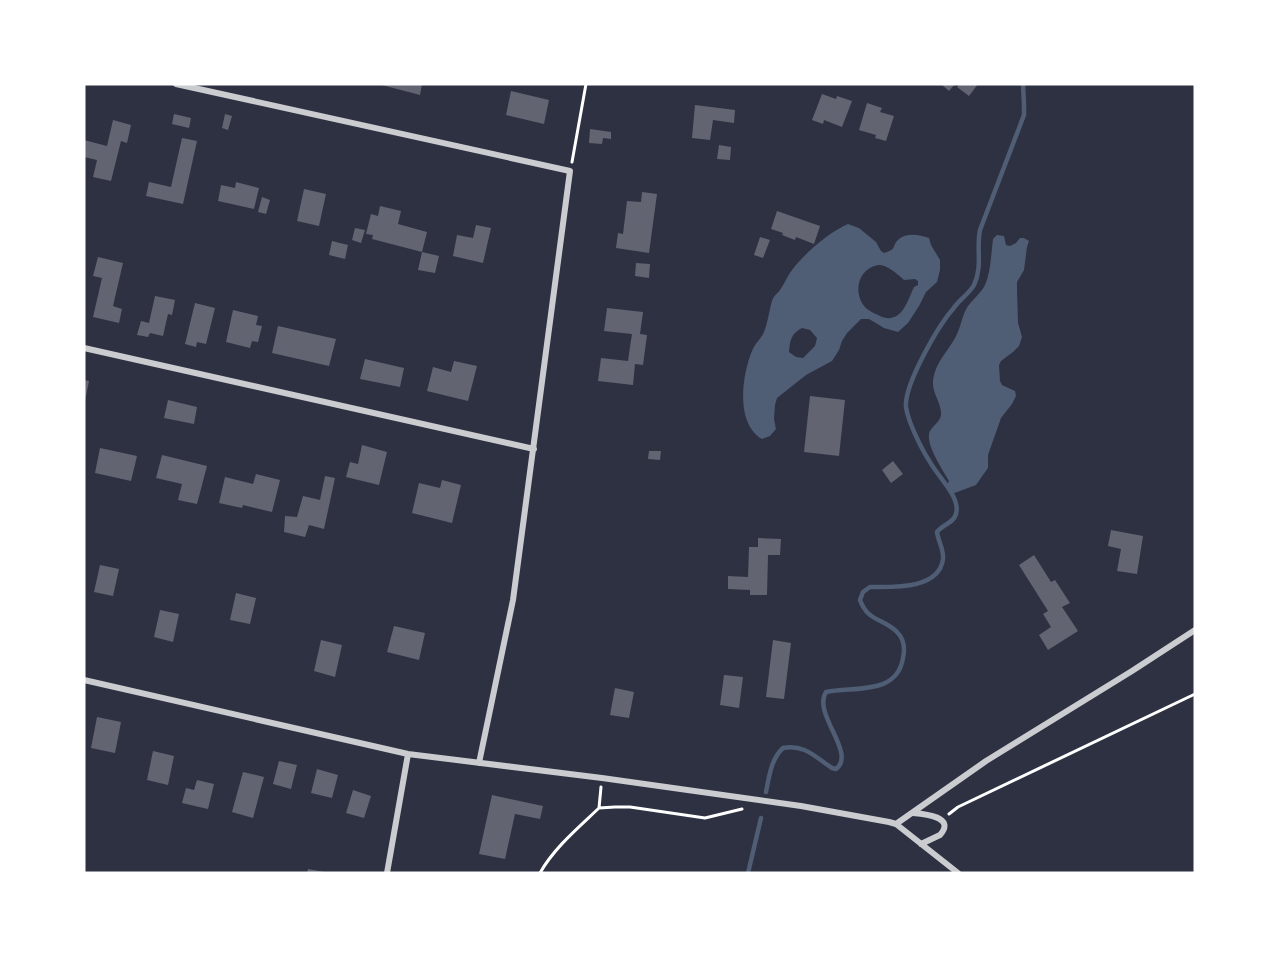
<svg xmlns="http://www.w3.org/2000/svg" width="1279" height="957" viewBox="0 0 1279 957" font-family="'PT Sans',sans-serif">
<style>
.water{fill:#4f5d75;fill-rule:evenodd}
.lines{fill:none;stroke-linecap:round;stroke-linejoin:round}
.stream{stroke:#4f5d75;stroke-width:4.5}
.building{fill:#626471}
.path{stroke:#fff;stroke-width:3}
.minor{stroke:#caccd0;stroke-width:6}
</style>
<rect width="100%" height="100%" fill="#2d3142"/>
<!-- water -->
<path class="water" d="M 848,224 L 859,228 L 876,242 L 881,251 L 884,253 C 898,249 891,246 899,239 C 907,232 920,235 929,238 L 931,245 L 940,260 L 940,270 L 937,282 L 926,292 L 919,306 L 908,323 L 898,332 L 884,328 L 869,319 L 861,319 L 847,333 L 842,341 L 839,350 L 832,361 L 806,375 L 777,398 L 775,405 L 774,419 L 776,429 L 770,436 L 762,439 C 735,423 742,375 752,351 C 755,343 761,339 764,332 C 768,322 769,311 772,301 C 774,295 777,294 780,290 C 785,283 787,276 792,270 C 805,253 829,232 848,224 ZM 878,265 C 888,265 896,273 904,280 L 915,279 L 918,281 L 918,285 L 914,287 C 910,295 906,309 898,315 C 892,319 886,319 880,316 C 876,314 871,312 867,309 C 852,295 857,269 878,265 ZM 802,328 L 810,330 L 817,338 L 815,346 L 803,358 L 796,357 L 789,352 C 790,340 791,334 802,328 Z
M 997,235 L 1004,236 L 1006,245 L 1010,246 L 1016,243 L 1020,238 L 1024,238 L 1029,241 L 1027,247 L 1024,270 L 1017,282 L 1017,291 L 1018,323 L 1022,337 L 1019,346 L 1013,352 L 1001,361 L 999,365 L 1000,381 L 1002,385 L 1015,391 L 1016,396 L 1012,404 L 1001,418 L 988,455 L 988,468 L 983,475 L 976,485 L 952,494 L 946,486 L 949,481 C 943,470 924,443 930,431 C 934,424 942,421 941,412 C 940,401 932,392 933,381 C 935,362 948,352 956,336 C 961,327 962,315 968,306 C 973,299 981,293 985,285 C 991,271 991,254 993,239 Z"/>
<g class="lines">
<!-- stream -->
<path class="stream" d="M 766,792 C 769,777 771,759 783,748 C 805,744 815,757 832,768 L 836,769 C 857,753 812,714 826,692 C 853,686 897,696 903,658 C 905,649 904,639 897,632 C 883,618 868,622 860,600 L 863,592 L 870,587 C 892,587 939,590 943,559 C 944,549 938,541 937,532 C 943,524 953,524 956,514 C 961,497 938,477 930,462 C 922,450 908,422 906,407 C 904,385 938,326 953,309 C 959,300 969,294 974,285 C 983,266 976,249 980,230 L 1024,115 L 1024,105 L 1023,84
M 748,873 L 761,818"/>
</g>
<!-- building -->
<path class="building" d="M 378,84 L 422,84 L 420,95 Z
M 941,84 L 955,84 L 949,91 Z
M 960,84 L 978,84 L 969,96 L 957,87 Z
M 511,91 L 549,100 L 544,124 L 506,115 Z
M 822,94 L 836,99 L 837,96 L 852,101 L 842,127 L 824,120 L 823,124 L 812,120 Z
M 867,103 L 882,108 L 880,112 L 894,116 L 886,141 L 875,138 L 876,135 L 859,130 Z
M 695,105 L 735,110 L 734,123 L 713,120 L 710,140 L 692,138 Z
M 174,114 L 191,118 L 189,128 L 172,124 Z
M 225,114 L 232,116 L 228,130 L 222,128 Z
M 113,120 L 131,125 L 127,143 L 121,141 L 111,181 L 93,177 L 97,160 L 84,157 L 84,140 L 107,146 Z
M 590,129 L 611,132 L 611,139 L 603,138 L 602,144 L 589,143 Z
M 182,138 L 197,141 L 183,204 L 146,196 L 149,182 L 171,187 Z
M 719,145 L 731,147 L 730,160 L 717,159 Z
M 236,182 L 259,188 L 254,209 L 218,201 L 221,185 L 235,188 Z
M 304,189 L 326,194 L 319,226 L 297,221 Z
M 642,192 L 657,194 L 649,253 L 616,248 L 618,233 L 623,234 L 627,201 L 641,202 Z
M 262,197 L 270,200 L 266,214 L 258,212 Z
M 380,206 L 401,211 L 398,224 L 427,232 L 422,252 L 372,239 L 373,235 L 366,234 L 371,214 L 378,216 Z
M 777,211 L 820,226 L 814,244 L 796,237 L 795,240 L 782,235 L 783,233 L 771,229 Z
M 476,225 L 491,228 L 483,263 L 453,256 L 457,235 L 473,238 Z
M 355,228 L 365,230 L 361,243 L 352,240 Z
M 760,237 L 770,240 L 763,258 L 754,255 Z
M 332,241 L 348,245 L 345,259 L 329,255 Z
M 422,252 L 439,256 L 435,273 L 418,270 Z
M 98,257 L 123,263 L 113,306 L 122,309 L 119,323 L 93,317 L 102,278 L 93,276 Z
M 636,263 L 650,264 L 649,278 L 635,276 Z
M 155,296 L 175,300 L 172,315 L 168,314 L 163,336 L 150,333 L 148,337 L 137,335 L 141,321 L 149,323 Z
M 195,303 L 215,308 L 206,344 L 197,342 L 196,347 L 185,344 Z
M 607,308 L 643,312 L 640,334 L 647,335 L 643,365 L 635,364 L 633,385 L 598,381 L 601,358 L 628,361 L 630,347 L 632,334 L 604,331 Z
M 233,310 L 258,316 L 256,325 L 262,326 L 258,342 L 252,341 L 250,348 L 226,342 Z
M 278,326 L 336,339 L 329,366 L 272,353 Z
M 365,359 L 404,368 L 400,387 L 360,379 Z
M 454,361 L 477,366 L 468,401 L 427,391 L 433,367 L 451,372 Z
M 84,380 L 89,381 L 85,401 L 84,401 Z
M 810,396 L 845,400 L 839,456 L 804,452 Z
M 168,400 L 197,407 L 194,424 L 164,418 Z
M 362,445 L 387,452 L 379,485 L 346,477 L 350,462 L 358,464 Z
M 100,448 L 137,456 L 131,481 L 95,473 Z
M 649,451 L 661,451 L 660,460 L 648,459 Z
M 162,455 L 207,466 L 197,504 L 178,500 L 182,484 L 156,478 Z
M 893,461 L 903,474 L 891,483 L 882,470 Z
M 256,474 L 280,480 L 272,512 L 243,505 L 242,508 L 219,503 L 225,477 L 253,484 Z
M 325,476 L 335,478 L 324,529 L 309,525 L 305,537 L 284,532 L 285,516 L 297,517 L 303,496 L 320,500 Z
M 442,480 L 461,485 L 452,523 L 412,513 L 419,483 L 440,488 Z
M 1111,530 L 1143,536 L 1137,574 L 1117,571 L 1121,549 L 1108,546 Z
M 758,538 L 781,539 L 780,555 L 768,555 L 767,595 L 750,595 L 750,590 L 728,589 L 728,576 L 748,577 L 749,547 L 758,547 Z
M 1034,555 L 1051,582 L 1055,580 L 1070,603 L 1062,607 L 1078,631 L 1048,650 L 1039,635 L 1051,627 L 1043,614 L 1048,611 L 1019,565 Z
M 100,565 L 119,569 L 113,596 L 94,592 Z
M 236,593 L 256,598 L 250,624 L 230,620 Z
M 160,610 L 179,614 L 173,642 L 154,637 Z
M 394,626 L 425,633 L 419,660 L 387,652 Z
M 321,640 L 342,645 L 335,677 L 314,671 Z
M 773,640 L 791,643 L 784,699 L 766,697 Z
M 724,675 L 743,677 L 739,708 L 720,705 Z
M 615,688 L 634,692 L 629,718 L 610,715 Z
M 97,717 L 121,722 L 115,753 L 91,748 Z
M 153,751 L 174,756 L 168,785 L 147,780 Z
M 279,761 L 297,765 L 291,789 L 273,784 Z
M 317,769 L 338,775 L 332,798 L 311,793 Z
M 243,772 L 264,777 L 253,818 L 232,812 Z
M 197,780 L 214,784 L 208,809 L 182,803 L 186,788 L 194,790 Z
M 353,790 L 371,796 L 364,818 L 346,813 Z
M 492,795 L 543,806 L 540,819 L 515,814 L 505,859 L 479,854 Z
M 308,869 L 325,872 L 325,873 L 307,873 Z"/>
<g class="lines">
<!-- path -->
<path class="path" d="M 572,162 L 586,84
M 599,808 L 615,807 L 630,807 L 705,818 L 742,809
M 949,814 L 958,807 L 1195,694
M 540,873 C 554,848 578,828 599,808 L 601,787"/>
<!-- minor -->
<path class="minor" d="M 176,84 L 570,171 L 513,600 L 479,763
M 84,348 L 534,449
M 84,680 L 408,754 L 602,778 L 801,806 L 889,822 L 896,824 L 958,873
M 913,813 C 925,814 956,817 940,835 L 921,844
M 896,824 L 986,761 L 1132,671 L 1195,630
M 387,873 L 408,754"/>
</g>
<!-- border -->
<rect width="1279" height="957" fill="none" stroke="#ffffff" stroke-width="171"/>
</svg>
